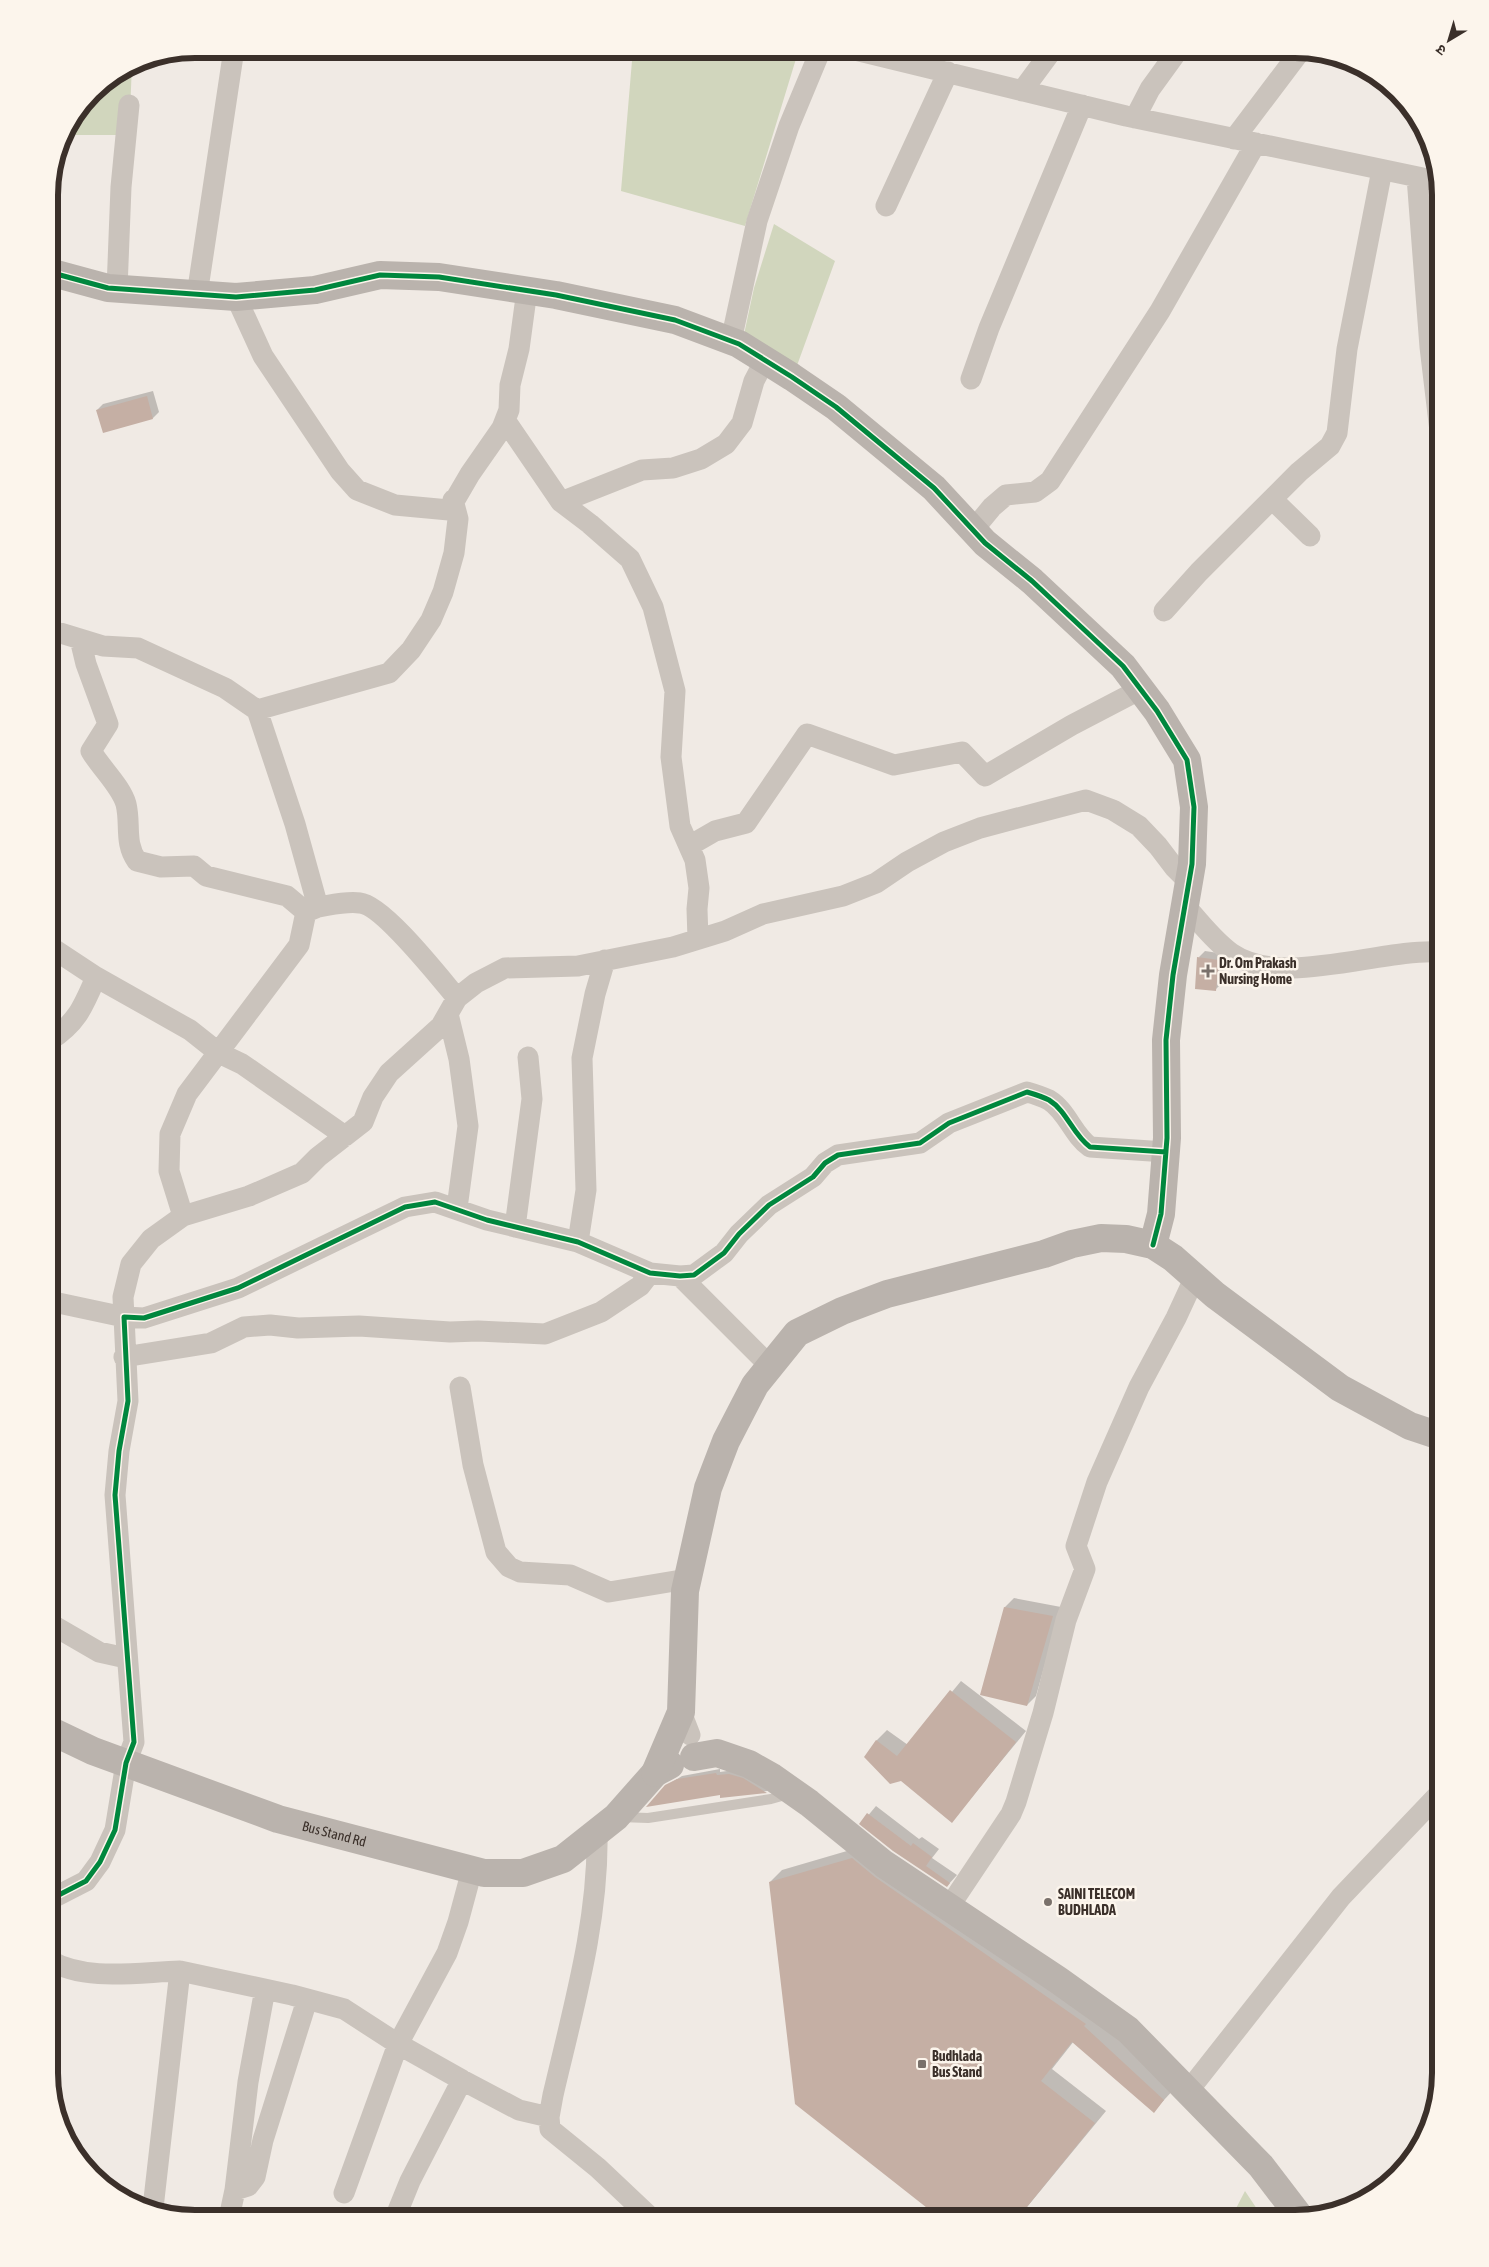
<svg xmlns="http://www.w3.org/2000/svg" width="1489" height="2267" viewBox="0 0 1489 2267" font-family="'Asap Condensed','Noto Sans Devanagari',sans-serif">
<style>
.green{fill:#d1d6bd}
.shadow{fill:#0003}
.building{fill:#c5afa4}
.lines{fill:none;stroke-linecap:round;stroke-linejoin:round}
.lane{stroke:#cac3bc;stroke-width:10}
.street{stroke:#cac3bc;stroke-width:21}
.secondary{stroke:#bab3ad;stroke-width:28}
.cycleway-casing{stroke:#fcf5ec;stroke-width:8}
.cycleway{stroke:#00873e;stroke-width:5}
.poi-dot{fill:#7a716b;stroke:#fcf5ec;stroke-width:2}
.labels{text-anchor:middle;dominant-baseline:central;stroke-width:5;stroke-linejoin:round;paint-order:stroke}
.poi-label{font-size:14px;font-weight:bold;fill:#3b302a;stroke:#fcf5ec;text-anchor:start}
.street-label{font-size:14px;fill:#3b302a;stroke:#fcf5ec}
.rim{fill:none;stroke:#3b302a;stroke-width:6}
</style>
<rect width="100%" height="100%" fill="#f0eae4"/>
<!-- green -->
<path class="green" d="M 633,49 L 799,49 L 745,226 L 621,191 Z
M 132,65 L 129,135 L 63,135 L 92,91 Z
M 774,224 L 835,261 L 795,371 L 743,339 L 754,288 Z
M 1245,2191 L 1263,2218 L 1231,2218 Z"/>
<!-- shadow -->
<path class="shadow" d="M 153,391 L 159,412 L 153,418 L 97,410 L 103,404 Z
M 1205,951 L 1225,954 L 1222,983 L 1216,989 L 1199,957 Z
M 1014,1598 L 1061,1607 L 1036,1696 L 1027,1705 L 1005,1607 Z
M 961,1681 L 1026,1731 L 952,1821 L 876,1741 L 887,1730 L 908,1745 Z
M 720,1769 L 720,1772 L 734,1770 L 770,1788 L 767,1791 L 721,1797 L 721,1793 L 666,1786 L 682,1776 Z
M 876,1806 L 919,1839 L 922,1837 L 939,1849 L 932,1858 L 957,1875 L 947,1886 L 861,1824 Z
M 864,1846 L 1097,2012 L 1175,2088 L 1154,2111 L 1074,2041 L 1052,2069 L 1106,2111 L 1018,2218 L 978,2218 L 970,2212 L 966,2218 L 939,2218 L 940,2216 L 770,1882 L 782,1870 Z
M 1192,2208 L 1215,2218 L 1182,2218 Z"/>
<!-- building -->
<path class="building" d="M 147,396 L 153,419 L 103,433 L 96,410 Z
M 1197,957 L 1219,960 L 1216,991 L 1195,989 Z
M 1004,1607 L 1053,1616 L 1027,1706 L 980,1695 Z
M 950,1690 L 1016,1742 L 952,1823 L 901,1781 L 890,1784 L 864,1757 L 876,1740 L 897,1756 Z
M 716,1773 L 717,1775 L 729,1774 L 743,1778 L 767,1793 L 720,1798 L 720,1795 L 646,1807 L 665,1785 L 677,1779 Z
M 867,1813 L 911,1846 L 913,1843 L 932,1857 L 926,1866 L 950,1883 L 947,1887 L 893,1851 L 859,1824 Z
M 852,1858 L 875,1877 L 1086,2024 L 1084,2026 L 1164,2100 L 1154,2113 L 1072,2042 L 1041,2081 L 1095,2123 L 1018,2218 L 936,2218 L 936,2215 L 795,2104 L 769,1882 Z"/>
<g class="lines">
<!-- lane -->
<path class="lane" d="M 620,1817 L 648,1818 L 771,1799 L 789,1794"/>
<!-- street -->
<path class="street" d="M 851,49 L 1126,116 L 1437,181
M 1022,91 L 1053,49
M 1135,118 L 1150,89 L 1179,49
M 1234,139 L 1302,49
M 1417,177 L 1430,347 L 1440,431
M 886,206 L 948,72
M 117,289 L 121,187 L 129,105
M 197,295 L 234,49
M 236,297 L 263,356 L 340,471 L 357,490 L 395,505 L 449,510 L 470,474 L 502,428 L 509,410 L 510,385 L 519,349 L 527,290
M 731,341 L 757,221 L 789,126 L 821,49
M 971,379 L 989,328 L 1082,105
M 505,420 L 561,502 L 590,524 L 630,559 L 653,607 L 675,691 L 671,757 L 680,826 L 695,860 L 699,888 L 697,909 L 698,939
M 1273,500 L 1310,536
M 561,502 L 642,470 L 673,468 L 701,459 L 726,444 L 742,423 L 754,381 L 765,360
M 973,530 L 992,507 L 1006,495 L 1035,492 L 1050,481 L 1160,311 L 1256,143
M 1164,611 L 1199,572 L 1299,472 L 1330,446 L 1337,433 L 1347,349 L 1382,170
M 49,623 L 54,631 L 103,646 L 138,648 L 225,688 L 257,710 L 389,673 L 411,650 L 431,620 L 443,592 L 454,553 L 458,519 L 453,500
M 80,639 L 86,664 L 108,724 L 91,751 C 100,767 121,786 126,804 C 131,824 124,843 137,861 L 161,867 L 194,866 L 206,876 L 287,896 L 306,912 L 318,907
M 257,710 L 295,824 L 318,907 C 331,905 346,901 360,903 C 383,905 440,978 457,998
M 689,846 L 715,831 L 746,823 L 807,734 L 894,765 L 962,752 L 985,776 L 1072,725 L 1141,689
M 1186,907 C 1200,922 1214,941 1231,953 C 1283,989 1380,948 1440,952
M 49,946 L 96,977
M 448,1014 L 459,1059 L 468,1126 L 457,1208
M 49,1041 C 77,1023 83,1007 96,977 L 190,1030 L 219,1053 L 242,1064 L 345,1136
M 183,1216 L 169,1171 L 170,1134 L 187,1094 L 299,945 L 306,912
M 515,1227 L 532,1099 L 528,1057
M 578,1242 L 586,1190 L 582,1058 L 595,994 L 605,960
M 680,1276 L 770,1366
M 49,1301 L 124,1317 L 123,1297 L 131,1264 L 151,1239 L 183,1216 L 249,1196 L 302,1173 L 318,1157 L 363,1122 L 373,1097 L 389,1073 L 441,1026 L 457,998 L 476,983 L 505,968 L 578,966 L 673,947 L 725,931 L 763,914 L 843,896 L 876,883 L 907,862 L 944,842 L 980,828 L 1086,800 L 1113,810 L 1139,826 L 1158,846 L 1174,867 L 1189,882
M 124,1357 L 211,1343 L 244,1327 L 270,1325 L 298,1328 L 359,1326 L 450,1332 L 478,1331 L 545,1334 L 601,1312 L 640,1286 L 650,1273
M 460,1387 L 473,1465 L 496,1552 L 509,1567 L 520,1572 L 570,1575 L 609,1592 L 687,1579
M 49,1623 L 99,1652 L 126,1658
M 681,1712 L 690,1735
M 597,1832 C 599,1920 573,2009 553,2095 L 549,2117 L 550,2129 L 598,2168 L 651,2218
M 49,1900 L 86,1881 L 100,1862 L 115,1830 L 126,1763 L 134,1742 L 115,1495 L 119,1451 L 128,1401 L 124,1317 L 144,1318 L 238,1288 L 405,1207 L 435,1202 L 487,1220 L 578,1242 L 650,1273 L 680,1276 L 694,1275 L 724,1253 L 739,1234 L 769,1205 L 813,1177 L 825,1163 L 838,1155 L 920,1143 L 949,1123 L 1027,1092 C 1034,1094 1043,1097 1049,1100 C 1067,1111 1073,1135 1090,1147 L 1166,1152
M 949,1907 L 1011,1814 L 1016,1802 L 1043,1713 L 1066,1620 L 1085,1569 L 1076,1546 L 1097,1482 L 1139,1387 L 1176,1318 L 1195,1277
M 49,1960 C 86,1982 139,1972 180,1971 L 153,2208
M 180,1971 L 292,1995 L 344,2009 L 398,2044 L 447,1953 L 458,1922 L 472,1870
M 265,1989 L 248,2082 L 235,2190 L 248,2186 L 255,2177 L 263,2140 L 307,2000
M 462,2080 L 519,2110 L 549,2117
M 1189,2090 L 1341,1897 L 1440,1793
M 344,2193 L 398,2044 L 462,2080 L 410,2181 L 395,2218
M 229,2218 L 235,2190"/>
<!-- secondary -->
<g class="secondary">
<path d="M 49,272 L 108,288 L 236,297 L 315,290 L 380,275 L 439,277 L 556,295 L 675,320 L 739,344 L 792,377 L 836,407 L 934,488 L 985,543 L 1032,581 L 1123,666 L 1157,711 L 1187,760 L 1194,807 L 1192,864 L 1173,975 L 1166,1040 L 1167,1138 L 1161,1214 L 1153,1245"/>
<path id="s1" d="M 49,1730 L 93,1751 L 278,1819 L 484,1873 L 523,1873 L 563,1859 L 616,1817 L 655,1773 L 670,1765"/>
<path d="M 694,1757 L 717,1753 L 749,1764 L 772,1777 L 809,1803 L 884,1864 L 1058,1980 L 1128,2030 L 1261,2166 L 1300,2217"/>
<path d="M 655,1773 L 681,1712 L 685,1591 L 708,1488 L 726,1441 L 755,1385 L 797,1333 L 842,1311 L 887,1294 L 1044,1254 L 1072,1244 L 1101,1238 L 1126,1239 L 1153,1245 L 1173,1258 L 1215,1295 L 1340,1388 L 1410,1426 L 1440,1436"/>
</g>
<defs>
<path id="cycleway" d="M 49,272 L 108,288 L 236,297 L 315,290 L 380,275 L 439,277 L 556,295 L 675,320 L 739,344 L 792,377 L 836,407 L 934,488 L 985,543 L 1032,581 L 1123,666 L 1157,711 L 1187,760 L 1194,807 L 1192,864 L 1173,975 L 1166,1040 L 1167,1138 L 1161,1214 L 1153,1245
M 49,1900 L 86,1881 L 100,1862 L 115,1830 L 126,1763 L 134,1742 L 115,1495 L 119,1451 L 128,1401 L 124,1317 L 144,1318 L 238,1288 L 405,1207 L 435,1202 L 487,1220 L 578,1242 L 650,1273 L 680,1276 L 694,1275 L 724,1253 L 739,1234 L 769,1205 L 813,1177 L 825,1163 L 838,1155 L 920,1143 L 949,1123 L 1027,1092 C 1034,1094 1043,1097 1049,1100 C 1067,1111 1073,1135 1090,1147 L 1166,1152"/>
</defs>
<!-- cycleway casing -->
<use href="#cycleway" class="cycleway-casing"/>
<!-- cycleway -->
<use href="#cycleway" class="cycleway"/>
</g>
<!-- markers -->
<g class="poi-dot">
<path d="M1205.5 963.5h5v5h5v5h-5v5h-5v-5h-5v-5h5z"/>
<circle cx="1048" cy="1902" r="5"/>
<rect x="917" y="2059" width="10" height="10" rx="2.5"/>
</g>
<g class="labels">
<!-- poi labels -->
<g class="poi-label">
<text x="1219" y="963">Dr. Om Prakash<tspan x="1219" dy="16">Nursing Home</tspan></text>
<text x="1058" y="1894">SAINI TELECOM<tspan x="1058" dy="16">BUDHLADA</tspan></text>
<text x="932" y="2056">Budhlada<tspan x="932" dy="16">Bus Stand</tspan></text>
</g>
<!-- street labels -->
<g class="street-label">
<text stroke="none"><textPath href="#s1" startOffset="304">Bus Stand Rd</textPath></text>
</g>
</g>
<!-- crop -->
<path d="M0 0H1489V2267H0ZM195 58H1295A137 137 0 0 1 1432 195V2073A137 137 0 0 1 1295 2210H195A137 137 0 0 1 58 2073V195A137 137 0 0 1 195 58Z" fill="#fcf5ec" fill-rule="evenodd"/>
<path class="rim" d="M195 58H1295A137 137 0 0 1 1432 195V2073A137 137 0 0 1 1295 2210H195A137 137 0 0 1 58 2073V195A137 137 0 0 1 195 58Z"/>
<!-- north arrow -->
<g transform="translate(1449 40) rotate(218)" stroke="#fcf5ec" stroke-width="4" paint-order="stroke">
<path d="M0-4L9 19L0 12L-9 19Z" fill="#3b302a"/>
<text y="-8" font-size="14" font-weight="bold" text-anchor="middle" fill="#3b302a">उ</text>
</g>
</svg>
